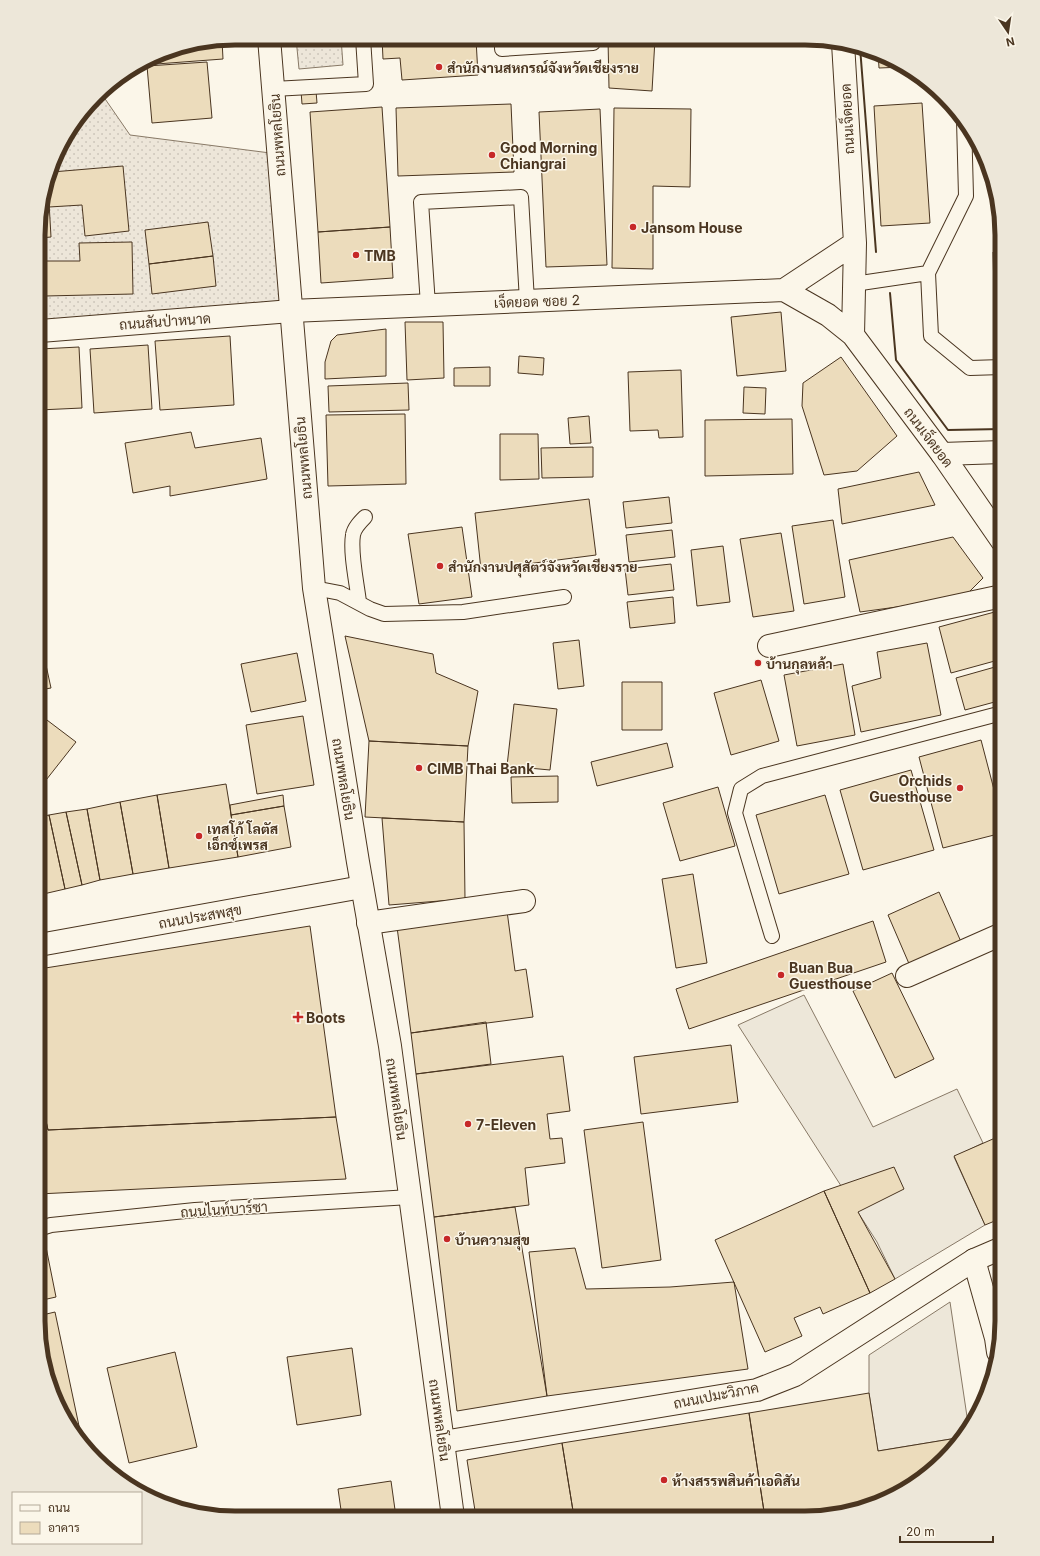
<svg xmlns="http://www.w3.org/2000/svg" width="1040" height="1556" viewBox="0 0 1040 1556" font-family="Inter,Sarabun,sans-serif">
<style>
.grass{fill:url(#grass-dots);stroke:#887966}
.parking{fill:#ede7d9;stroke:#887966}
.building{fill:#ecdcbc;stroke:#4a3520}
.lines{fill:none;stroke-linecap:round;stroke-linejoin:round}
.service-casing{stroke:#4a3520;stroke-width:16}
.minor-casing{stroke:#4a3520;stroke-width:24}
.tertiary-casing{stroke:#4a3520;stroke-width:24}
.secondary-casing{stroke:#4a3520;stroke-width:24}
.service{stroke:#fbf6e9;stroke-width:14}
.minor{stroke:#fbf6e9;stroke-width:22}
.tertiary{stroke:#fbf6e9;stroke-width:22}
.secondary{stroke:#fbf6e9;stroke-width:22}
.wall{stroke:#4a3520;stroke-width:2}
.poi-dot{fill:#c62828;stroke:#fbf6e9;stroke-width:1.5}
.labels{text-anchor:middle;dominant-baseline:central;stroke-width:3;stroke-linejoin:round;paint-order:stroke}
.poi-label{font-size:14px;font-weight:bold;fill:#4a3520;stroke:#fbf6e9;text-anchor:start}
.street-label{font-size:14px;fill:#4a3520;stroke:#fbf6e9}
.rim{fill:none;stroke:#4a3520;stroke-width:5}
</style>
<defs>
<pattern id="grass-dots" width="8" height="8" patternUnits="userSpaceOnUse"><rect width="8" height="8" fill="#ede6d9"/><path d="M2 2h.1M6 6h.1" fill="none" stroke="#cdc6ba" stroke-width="1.8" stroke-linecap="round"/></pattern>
</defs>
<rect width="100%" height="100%" fill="#fbf6e9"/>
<!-- grass -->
<path class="grass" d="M 296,38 L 341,38 L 343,65 L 299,69 Z
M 101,93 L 130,135 L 278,154 L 291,311 L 40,338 L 40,209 L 64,137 Z"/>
<!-- parking -->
<path class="parking" d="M 804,995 L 873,1127 L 957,1089 L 983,1143 L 954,1157 L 985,1225 L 895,1279 L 877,1242 L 738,1025 Z
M 950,1302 L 969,1430 L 963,1437 L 878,1451 L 869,1393 L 869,1355 Z"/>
<!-- building -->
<path class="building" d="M 382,38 L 476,39 L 478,75 L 402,80 L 400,58 L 383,59 Z
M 608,39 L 655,39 L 652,91 L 609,88 Z
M 222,40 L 223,59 L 143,65 L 171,49 Z
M 878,52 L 880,53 L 904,67 L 879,68 Z
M 207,62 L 212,118 L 152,123 L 147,66 Z
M 301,91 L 316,91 L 317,103 L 302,104 Z
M 922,103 L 930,223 L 881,226 L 874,106 Z
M 511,104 L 514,172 L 398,176 L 396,108 Z
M 382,107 L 390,227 L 318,232 L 310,112 Z
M 614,108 L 691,109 L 690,187 L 653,186 L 653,269 L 612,268 Z
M 600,109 L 607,265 L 546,267 L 539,112 Z
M 58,156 L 58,167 L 53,170 Z
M 123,166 L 129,231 L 85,236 L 82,205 L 49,207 L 48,185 L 52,172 Z
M 48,185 L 51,237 L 40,238 L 40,209 Z
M 208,222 L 213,256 L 149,264 L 145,230 Z
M 390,227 L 393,278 L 321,283 L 318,232 Z
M 132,242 L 133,294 L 45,296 L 44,261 L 80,261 L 79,243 Z
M 993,252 L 1002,252 L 1002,328 L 995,328 Z
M 213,256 L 216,286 L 152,294 L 149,264 Z
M 781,312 L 786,371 L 737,376 L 731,317 Z
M 405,322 L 443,322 L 444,378 L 407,380 Z
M 386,329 L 386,376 L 325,379 L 325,362 L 331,341 L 337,335 Z
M 230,336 L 234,405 L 160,410 L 155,341 Z
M 148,345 L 152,409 L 94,413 L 90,349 Z
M 79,347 L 82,408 L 39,410 L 40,349 Z
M 519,356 L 544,358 L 543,375 L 518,373 Z
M 841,357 L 897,436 L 857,471 L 824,475 L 802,406 L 803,383 Z
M 490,367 L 490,386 L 454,386 L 454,368 Z
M 681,370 L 683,437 L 659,438 L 658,430 L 630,431 L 628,372 Z
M 408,383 L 409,410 L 329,412 L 328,386 Z
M 744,387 L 766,388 L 765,414 L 743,413 Z
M 405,414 L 406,484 L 328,486 L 326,415 Z
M 589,416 L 591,443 L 570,444 L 568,418 Z
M 792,419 L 793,474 L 705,476 L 705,420 Z
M 191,432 L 195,448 L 261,438 L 267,479 L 170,496 L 170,486 L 133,493 L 125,443 Z
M 500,434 L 538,434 L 539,479 L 500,480 Z
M 593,447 L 593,477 L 542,478 L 541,448 Z
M 919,472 L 935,505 L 842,524 L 838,489 Z
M 669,497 L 672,523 L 626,528 L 623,502 Z
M 589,499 L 596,555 L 481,570 L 475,513 Z
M 833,520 L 845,597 L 804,604 L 792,526 Z
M 462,527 L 472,597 L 419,604 L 408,534 Z
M 672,530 L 675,557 L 629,562 L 626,535 Z
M 781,533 L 794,611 L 753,617 L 740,539 Z
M 953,537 L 983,578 L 963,598 L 860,612 L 849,560 Z
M 723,546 L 730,602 L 697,606 L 691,550 Z
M 671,564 L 674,590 L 628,595 L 625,569 Z
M 673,597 L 675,623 L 630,628 L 627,602 Z
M 1002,610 L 1002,659 L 951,673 L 939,627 Z
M 39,633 L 51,688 L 39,690 Z
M 345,636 L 433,654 L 436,673 L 478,691 L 468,746 L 369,741 Z
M 579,640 L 584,686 L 558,689 L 553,643 Z
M 927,643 L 941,715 L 861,732 L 852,686 L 881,678 L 877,652 Z
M 297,653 L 306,701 L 251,712 L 241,664 Z
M 843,664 L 855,735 L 797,746 L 784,675 Z
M 1002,665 L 1002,700 L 965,710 L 956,678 Z
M 761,680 L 779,741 L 731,755 L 714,693 Z
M 622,682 L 662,682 L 662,730 L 622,730 Z
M 514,704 L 557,709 L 550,770 L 507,766 Z
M 39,714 L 76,742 L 39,789 Z
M 303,716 L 314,785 L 257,794 L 246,725 Z
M 981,740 L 1002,820 L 1002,833 L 943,848 L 919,757 Z
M 369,741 L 468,746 L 464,822 L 365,817 Z
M 667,743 L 673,767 L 597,786 L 591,762 Z
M 1002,755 L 1002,773 L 995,758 Z
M 911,770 L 934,850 L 863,870 L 840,790 Z
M 558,776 L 558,802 L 512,803 L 511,777 Z
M 226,784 L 238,857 L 169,868 L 157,795 Z
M 718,787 L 735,846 L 680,861 L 663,803 Z
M 157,795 L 169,868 L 133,874 L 120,802 Z
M 283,795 L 284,806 L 231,815 L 230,805 Z
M 825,795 L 849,874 L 779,894 L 756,815 Z
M 120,802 L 133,874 L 100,880 L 87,809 Z
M 284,806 L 291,847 L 238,857 L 231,815 Z
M 87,809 L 100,880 L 82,885 L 66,812 Z
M 66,812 L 82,885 L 65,889 L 49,815 Z
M 49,815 L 65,889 L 39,895 L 39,817 Z
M 382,818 L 464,822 L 465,899 L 389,905 Z
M 693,874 L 707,963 L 676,968 L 662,879 Z
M 939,892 L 962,944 L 910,966 L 888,915 Z
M 507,911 L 515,971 L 526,969 L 533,1017 L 411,1033 L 397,927 Z
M 873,921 L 886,962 L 689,1029 L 676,989 Z
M 310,926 L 336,1117 L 48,1130 L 38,1085 L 39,969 Z
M 892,973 L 934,1059 L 895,1078 L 853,991 Z
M 486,1022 L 491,1064 L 416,1074 L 411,1033 Z
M 731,1045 L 738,1102 L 641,1114 L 634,1057 Z
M 563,1056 L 570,1111 L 547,1114 L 550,1139 L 562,1138 L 565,1163 L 525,1168 L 529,1205 L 434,1217 L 416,1074 Z
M 38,1085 L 48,1130 L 336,1117 L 346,1179 L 38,1194 Z
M 643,1122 L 661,1260 L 602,1268 L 584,1130 Z
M 1002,1135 L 1002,1218 L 985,1225 L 954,1156 Z
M 894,1167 L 904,1189 L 858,1212 L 895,1279 L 870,1293 L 824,1191 Z
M 824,1191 L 870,1293 L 823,1314 L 820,1307 L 794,1318 L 802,1336 L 765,1352 L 715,1240 Z
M 515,1207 L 547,1396 L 457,1411 L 434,1217 Z
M 46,1247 L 56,1297 L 38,1301 L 38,1249 Z
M 575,1248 L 586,1289 L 670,1287 L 734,1282 L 748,1369 L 547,1396 L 529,1252 Z
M 55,1312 L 83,1445 L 79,1441 L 53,1397 L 38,1316 Z
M 352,1348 L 361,1415 L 297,1425 L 287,1357 Z
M 175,1352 L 197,1447 L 129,1463 L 107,1368 Z
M 869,1393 L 878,1451 L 963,1437 L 935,1469 L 881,1503 L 805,1518 L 765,1518 L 749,1413 Z
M 749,1413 L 765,1518 L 574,1517 L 562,1443 Z
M 562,1443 L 574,1517 L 476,1517 L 467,1460 Z
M 391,1481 L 396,1517 L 342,1517 L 338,1489 Z"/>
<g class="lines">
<defs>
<path id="service" d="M 502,39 L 502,49 L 593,43 L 593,39
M 273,89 L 366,84 L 363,38
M 964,120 L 966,196 L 928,273 L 931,336 L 970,368 L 1002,367
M 854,284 L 928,273
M 428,305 L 421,202 L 521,197 L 527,301
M 314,588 L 340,593 L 370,609 L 384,614 L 463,612 L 564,597
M 359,602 C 357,584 350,553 353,535 C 354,528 360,522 365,517
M 772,936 L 735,813 L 741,789 L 762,776 L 1002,713
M 38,1229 L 51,1225 L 195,1210 L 410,1197"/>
<path id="minor" d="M 40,331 L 291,311
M 942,454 L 1002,452
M 769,646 L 1002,596
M 368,923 L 524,901
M 907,976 L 1002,934
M 443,1442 L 757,1390 L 795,1375 L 974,1260 L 1002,1248"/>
<path id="tertiary" d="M 843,43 L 855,243 L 853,335
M 784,290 L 828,315 L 853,335 L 942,454 L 1002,541
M 784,290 L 855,243
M 291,311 L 784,290
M 39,945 L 362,887
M 974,1260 L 996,1338 L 998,1352"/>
<path id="secondary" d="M 269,38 L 314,588 L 358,862 L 390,1046 L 453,1517"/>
</defs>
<!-- service casing -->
<use href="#service" class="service-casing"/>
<!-- minor casing -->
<use href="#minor" class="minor-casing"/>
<!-- tertiary casing -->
<use href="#tertiary" class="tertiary-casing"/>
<!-- secondary casing -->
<use href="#secondary" class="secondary-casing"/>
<!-- service -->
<use href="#service" class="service"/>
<!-- minor -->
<use href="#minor" class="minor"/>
<!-- tertiary -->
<use href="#tertiary" class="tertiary"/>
<!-- secondary -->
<use href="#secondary" class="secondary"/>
<!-- wall -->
<path class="wall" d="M 860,47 L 876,252
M 890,293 L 896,360 L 948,430 L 1002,429"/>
</g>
<!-- markers -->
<g class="poi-dot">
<circle cx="439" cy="67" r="4"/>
<circle cx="492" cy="155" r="4"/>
<circle cx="633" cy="227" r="4"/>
<circle cx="356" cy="255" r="4"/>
<circle cx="440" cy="566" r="4"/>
<circle cx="758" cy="663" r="4"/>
<circle cx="419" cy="768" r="4"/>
<circle cx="960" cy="788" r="4"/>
<circle cx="199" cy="836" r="4"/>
<circle cx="781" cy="975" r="4"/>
<path d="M296 1011h4v4h4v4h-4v4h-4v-4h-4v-4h4z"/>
<circle cx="468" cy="1124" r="4"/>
<circle cx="447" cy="1239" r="4"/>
<circle cx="664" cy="1480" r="4"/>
</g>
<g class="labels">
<!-- poi labels -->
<g class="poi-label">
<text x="447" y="67">สำนักงานสหกรณ์จังหวัดเชียงราย</text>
<text x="500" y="147">Good Morning<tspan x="500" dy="16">Chiangrai</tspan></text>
<text x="641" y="227">Jansom House</text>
<text x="364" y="255">TMB</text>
<text x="448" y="566">สำนักงานปศุสัตว์จังหวัดเชียงราย</text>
<text x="766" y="663">บ้านกุลหล้า</text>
<text x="427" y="768">CIMB Thai Bank</text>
<text x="952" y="780" text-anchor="end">Orchids<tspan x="952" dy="16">Guesthouse</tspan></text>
<text x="207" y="828">เทสโก้ โลตัส<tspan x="207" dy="16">เอ็กซ์เพรส</tspan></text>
<text x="789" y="967">Buan Bua<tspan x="789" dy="16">Guesthouse</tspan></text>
<text x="306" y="1017">Boots</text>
<text x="476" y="1124">7-Eleven</text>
<text x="455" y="1239">บ้านความสุข</text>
<text x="672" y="1480">ห้างสรรพสินค้าเอดิสัน</text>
</g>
<!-- street labels -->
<g class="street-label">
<text transform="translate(847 119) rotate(-93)">ถนนเจ็ดยอด</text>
<text transform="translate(277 135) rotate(-94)">ถนนพหลโยธิน</text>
<text transform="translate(537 301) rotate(-2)">เจ็ดยอด ซอย 2</text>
<text transform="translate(165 321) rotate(-4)">ถนนสันป่าหนาด</text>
<text transform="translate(929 437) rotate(53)">ถนนเจ็ดยอด</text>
<text transform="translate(303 458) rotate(-95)">ถนนพหลโยธิน</text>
<text transform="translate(344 779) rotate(81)">ถนนพหลโยธิน</text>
<text transform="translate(200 916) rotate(-10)">ถนนประสพสุข</text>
<text transform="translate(397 1099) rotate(82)">ถนนพหลโยธิน</text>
<text transform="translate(224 1209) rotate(-4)">ถนนไนท์บาร์ซา</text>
<text transform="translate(716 1395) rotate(-11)">ถนนเปมะวิภาค</text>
<text transform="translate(440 1420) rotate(82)">ถนนพหลโยธิน</text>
</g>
</g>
<!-- crop -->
<path d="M0 0H1040V1556H0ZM235 45H805A190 190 0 0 1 995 235V1321A190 190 0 0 1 805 1511H235A190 190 0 0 1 45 1321V235A190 190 0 0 1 235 45Z" fill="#ede7d9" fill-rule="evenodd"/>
<path class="rim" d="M235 45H805A190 190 0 0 1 995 235V1321A190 190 0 0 1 805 1511H235A190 190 0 0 1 45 1321V235A190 190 0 0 1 235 45Z"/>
<!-- legend -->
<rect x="12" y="1492" width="130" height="52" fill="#fbf6e9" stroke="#b4a999"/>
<rect x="20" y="1505" width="20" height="6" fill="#fbf6e9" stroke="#b4a999"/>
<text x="48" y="1512" font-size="12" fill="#4a3520">ถนน</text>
<rect x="20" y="1522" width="20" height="12" fill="#ecdcbc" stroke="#b4a999"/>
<text x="48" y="1532" font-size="12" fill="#4a3520">อาคาร</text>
<!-- north arrow -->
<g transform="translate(1008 32) rotate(167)" stroke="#fbf6e9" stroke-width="3" paint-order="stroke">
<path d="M0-3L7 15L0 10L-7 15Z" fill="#4a3520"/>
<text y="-6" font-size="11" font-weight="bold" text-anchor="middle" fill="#4a3520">N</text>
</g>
<!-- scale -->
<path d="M900 1536v6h93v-6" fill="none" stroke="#4a3520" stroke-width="2"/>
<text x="906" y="1536" font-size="12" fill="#4a3520" stroke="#fbf6e9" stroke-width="3" paint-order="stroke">20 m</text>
</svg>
